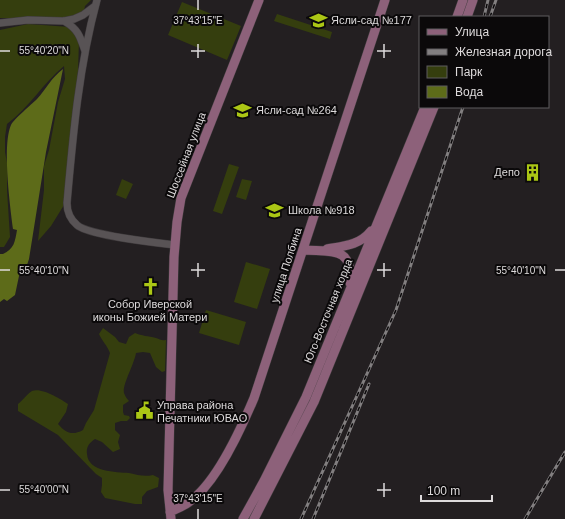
<svg xmlns="http://www.w3.org/2000/svg" width="565" height="519" viewBox="0 0 565 519" font-family="Helvetica,sans-serif">
<style>
.green{fill:#353e0e}
.water{fill:#5d6b19}
.lines{fill:none;stroke-linecap:round;stroke-linejoin:round}
.minor-casing{stroke:#3f3b3d;stroke-width:8}
.major-casing{stroke:#3f3b3d;stroke-width:10}
.minor{stroke:#585355;stroke-width:7}
.major{stroke:#8d617a;stroke-width:9}
.rail-casing{stroke:#827f80;stroke-width:3}
.rail{stroke:#0b090a;stroke-width:1.5;stroke-dasharray:4.5;stroke-linecap:butt}
.ticks{fill:none;stroke:#dedbdc;stroke-width:1.5}
.labels{text-anchor:middle;dominant-baseline:central;stroke-width:4;stroke-linejoin:round;paint-order:stroke}
.poi-label{font-size:11px;fill:#dedbdc;stroke:#0b090a;text-anchor:start}
.street-label{font-size:11px;fill:#dedbdc;stroke:#0b090a}
.ticks-label{font-size:10px;text-anchor:middle;fill:#dedbdc;stroke:#0b090a;stroke-width:4;stroke-linejoin:round;paint-order:stroke}
</style>
<rect width="100%" height="100%" fill="#231f21"/>
<!-- green -->
<path class="green" d="M 0,0 L 91,0 L 85,6 L 84,11 L 72,18 L 0,18 Z
M 182,2 L 241,26 L 227,60 L 168,35 Z
M 277,14 L 332,32 L 330,39 L 274,21 Z
M 28,24 L 70,27 L 79,41 L 78,71 L 64,205 L 51,226 L 38,241 L 44,190 L 44,166 L 49,150 L 58,102 L 65,79 L 64,66 C 43,83 29,108 7,124 L 5,137 L 5,152 L 7,163 L 7,190 L 10,237 L 4,247 L 0,247 L 0,30 Z
M 229,164 L 239,167 L 222,214 L 213,211 Z
M 122,179 L 133,184 L 126,199 L 116,195 Z
M 242,179 L 252,181 L 246,200 L 236,197 Z
M 246,262 L 270,269 L 257,309 L 234,302 Z
M 206,310 L 246,322 L 239,345 L 199,333 Z
M 103,328 L 115,337 L 119,342 L 126,344 L 129,337 L 135,333 C 142,336 148,336 156,338 C 160,339 161,341 166,340 L 165,371 L 162,372 L 156,367 L 150,353 L 143,352 L 136,353 C 134,365 122,385 124,393 C 125,396 127,399 129,401 L 123,405 L 123,412 L 124,415 L 129,416 L 130,418 L 127,421 L 121,421 L 115,423 L 115,430 L 120,435 L 118,442 L 120,449 L 113,452 L 102,442 L 95,439 C 89,443 86,447 87,454 C 88,472 116,472 129,473 C 138,475 144,477 153,475 L 159,478 L 158,487 L 147,491 L 142,497 L 142,504 L 135,504 L 105,498 L 101,492 L 102,485 L 102,478 L 96,474 L 58,435 L 18,411 L 18,404 C 23,400 27,394 32,391 C 41,387 61,399 68,404 L 66,412 L 58,424 C 66,433 72,436 83,430 L 86,423 L 94,410 L 110,353 C 107,345 102,341 99,334 Z"/>
<!-- water -->
<path class="water" d="M 63,69 L 46,152 L 29,259 L 26,268 L 19,276 L 15,295 L 7,301 L 4,299 L 0,302 L 0,254 L 3,254 C 14,249 15,242 17,230 L 13,229 C 10,206 2,145 11,125 C 15,118 31,105 37,99 C 46,89 52,77 63,69 Z"/>
<g class="lines">
<defs>
<path id="minor" d="M 97,0 C 79,66 73,135 67,203 C 67,212 70,219 77,225 C 88,235 157,243 175,245
M 64,21 C 78,29 80,36 85,51
M 0,23 L 28,20 L 64,21 L 74,19 L 83,15 L 95,6"/>
<path id="major" d="M 457,17 L 463,0
M 467,17 L 473,0
M 327,249 C 344,246 360,245 371,231
M 304,250 C 332,252 353,246 350,283
M 170,512 C 176,509 184,506 189,502 C 217,483 241,429 254,398 L 385,0
M 171,519 L 168,490 L 174,257 L 177,222 L 181,198 L 259,0
M 243,519 L 264,481 L 306,397 L 425,107
M 254,519 L 314,402 L 434,107"/>
</defs>
<!-- minor casing -->
<use href="#minor" class="minor-casing"/>
<!-- major casing -->
<use href="#major" class="major-casing"/>
<!-- minor -->
<use href="#minor" class="minor"/>
<!-- major -->
<use href="#major" class="major"/>
<defs>
<path id="rail" d="M 484,17 L 488,0
M 490,17 L 496,0
M 301,519 L 396,310 L 463,107
M 313,519 L 369,384
M 525,519 L 565,452"/>
</defs>
<!-- rail casing -->
<use href="#rail" class="rail-casing"/>
<!-- rail -->
<use href="#rail" class="rail"/>
</g>
<!-- ticks -->
<path class="ticks" d="M 198,0 L 198,10M 198,44 L 198,58M 384,44 L 384,58M 0,51 L 10,51M 191,51 L 205,51M 377,51 L 391,51M 198,263 L 198,277M 384,263 L 384,277M 0,270 L 10,270M 191,270 L 205,270M 377,270 L 391,270M 555,270 L 565,270M 384,483 L 384,497M 0,490 L 10,490M 377,490 L 391,490M 198,509 L 198,519"/>
<!-- icons -->
<defs>
<symbol id="school-bare" viewBox="-9 -9 18 18"><path d="M0-5L7-2L0 1L-7-2ZM-4 1L0 2.5L4 1V4Q0 6-4 4Z" fill="#abc615" stroke="#0b090a" stroke-width="2.5" paint-order="stroke"/></symbol>
<symbol id="building-bare" viewBox="-9 -9 18 18"><path d="M-4-6H4V6H1V3H-1V6H-4ZM-2.5-4.3h1.7v1.8h-1.7ZM.8-4.3h1.7v1.8H.8ZM-2.5-1h1.7V.8h-1.7ZM.8-1h1.7V.8H.8Z" fill="#abc615" stroke="#0b090a" stroke-width="2.5" paint-order="stroke"/></symbol>
<symbol id="church-bare" viewBox="-9 -9 18 18"><path d="M-1.2-6h2.4v3.5h3.3v2.4h-3.3V6h-2.4V-.1h-3.3v-2.4h3.3Z" fill="#abc615" stroke="#0b090a" stroke-width="2.5" paint-order="stroke"/></symbol>
<symbol id="civic-bare" viewBox="-9 -9 18 18"><path d="M-.6-6.5H3V-4.5H.6V-3L4-1V1h2V6H-6V1h2V-1L-.6-3ZM-1.2 2.5V6h2.4V2.5Z" fill="#abc615" stroke="#0b090a" stroke-width="2.5" paint-order="stroke"/></symbol>
</defs>
<g fill-rule="evenodd">
<use href="#school-bare" x="306" y="8" width="25" height="25"/>
<use href="#school-bare" x="230" y="98" width="25" height="25"/>
<use href="#building-bare" x="520" y="160" width="25" height="25"/>
<use href="#school-bare" x="262" y="198" width="25" height="25"/>
<use href="#church-bare" x="138" y="274" width="25" height="25"/>
<use href="#civic-bare" x="132" y="398" width="25" height="25"/>
</g>
<g class="labels">
<!-- poi labels -->
<g class="poi-label">
<text x="331" y="20">Ясли-сад №177</text>
<text x="256" y="110">Ясли-сад №264</text>
<text x="520" y="172" text-anchor="end">Депо</text>
<text x="288" y="210">Школа №918</text>
<text x="150" y="304" text-anchor="middle">Собор Иверской<tspan x="150" dy="13">иконы Божией Матери</tspan></text>
<text x="157" y="405">Управа района<tspan x="157" dy="13">Печатники ЮВАО</tspan></text>
</g>
<!-- street labels -->
<g class="street-label">
<text transform="translate(186 155) rotate(-69)">Шоссейная улица</text>
<text transform="translate(286 265) rotate(-72)">улица Полбина</text>
<text transform="translate(328 311) rotate(-68)">Юго-Восточная хорда</text>
</g>
</g>
<g class="ticks-label">
<text x="198" y="24">37°43'15"E</text>
<text x="44" y="54">55°40'20"N</text>
<text x="44" y="274">55°40'10"N</text>
<text x="521" y="274">55°40'10"N</text>
<text x="44" y="493">55°40'00"N</text>
<text x="198" y="502">37°43'15"E</text>
</g>
<!-- legend -->
<rect x="419" y="16" width="130" height="92" fill="#0b090a" stroke="#5f5d5e"/>
<rect x="427" y="29" width="20" height="6" fill="#8d617a" stroke="#5f5d5e"/>
<text x="455" y="36" font-size="12" fill="#dedbdc">Улица</text>
<rect x="427" y="49" width="20" height="6" fill="#827f80" stroke="#5f5d5e"/>
<text x="455" y="56" font-size="12" fill="#dedbdc">Железная дорога</text>
<rect x="427" y="66" width="20" height="12" fill="#353e0e" stroke="#5f5d5e"/>
<text x="455" y="76" font-size="12" fill="#dedbdc">Парк</text>
<rect x="427" y="86" width="20" height="12" fill="#5d6b19" stroke="#5f5d5e"/>
<text x="455" y="96" font-size="12" fill="#dedbdc">Вода</text>
<!-- scale -->
<path d="M421 495v6h71v-6" fill="none" stroke="#dedbdc" stroke-width="2"/>
<text x="427" y="495" font-size="12" fill="#dedbdc" stroke="#0b090a" stroke-width="3" paint-order="stroke">100 m</text>
</svg>
